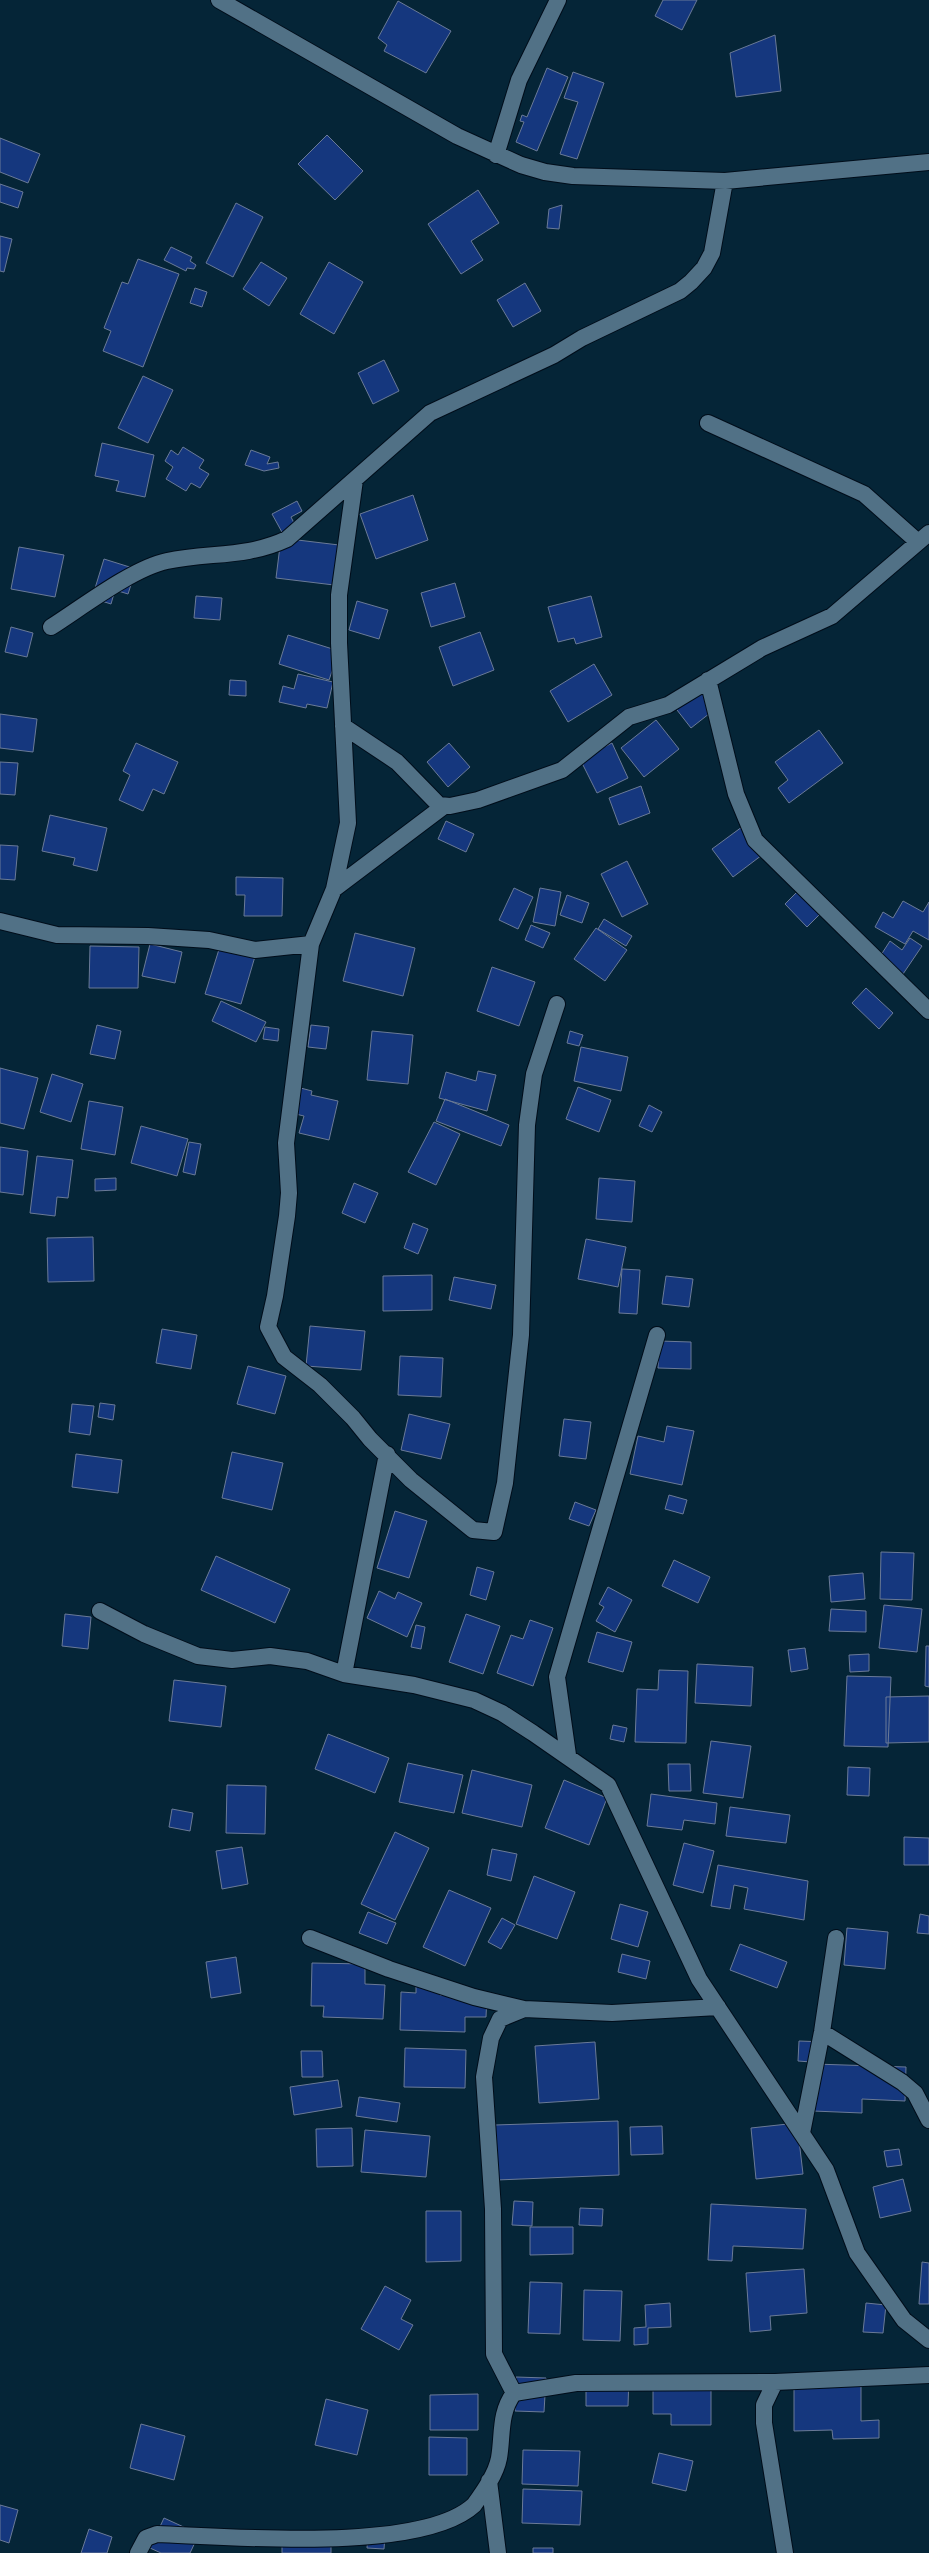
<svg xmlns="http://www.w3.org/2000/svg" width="929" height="2553" viewBox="0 0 929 2553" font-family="'Space Grotesk',sans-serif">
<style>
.building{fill:#15377e;stroke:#6a7a97}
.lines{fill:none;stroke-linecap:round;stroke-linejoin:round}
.street-casing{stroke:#000d1a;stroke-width:18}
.street{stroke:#517186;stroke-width:16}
</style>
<rect width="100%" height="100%" fill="#052537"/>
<!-- building -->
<path class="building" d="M 663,0 L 697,0 L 682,30 L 655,16 Z
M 398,1 L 451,31 L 426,73 L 384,51 L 387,45 L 378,38 Z
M 775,35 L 781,91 L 736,97 L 730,53 Z
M 547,68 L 568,77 L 537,151 L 516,142 L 524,122 L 520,121 L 522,115 L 527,117 Z
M 573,72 L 604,83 L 577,159 L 560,154 L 578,102 L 564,98 Z
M 327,135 L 363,171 L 335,200 L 298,164 Z
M 0,138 L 40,154 L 28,183 L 0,172 Z
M 0,184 L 23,192 L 18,208 L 0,202 Z
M 478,190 L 499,223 L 471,241 L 483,260 L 461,274 L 428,224 Z
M 236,203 L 263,217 L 233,277 L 206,263 Z
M 562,205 L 559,229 L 547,228 L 549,209 Z
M 0,236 L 12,239 L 4,272 L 0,271 Z
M 171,247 L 192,257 L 190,261 L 196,265 L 194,269 L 187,268 L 186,271 L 164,260 Z
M 138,259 L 179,274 L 143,367 L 103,351 L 111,331 L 104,328 L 122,282 L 128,284 Z
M 261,262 L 287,278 L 269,306 L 243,289 Z
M 329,262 L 363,282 L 334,334 L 300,314 Z
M 525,283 L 541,311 L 513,327 L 497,300 Z
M 195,288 L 207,292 L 202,307 L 190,303 Z
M 384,360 L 399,391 L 373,404 L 358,373 Z
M 143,376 L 173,390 L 148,443 L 118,428 Z
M 102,443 L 154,455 L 145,497 L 116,491 L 119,481 L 95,476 Z
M 183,447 L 204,460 L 199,468 L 209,474 L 200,488 L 191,483 L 186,491 L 166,479 L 173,467 L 165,461 L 171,450 L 178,455 Z
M 251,450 L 270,457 L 267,464 L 278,462 L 279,468 L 264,471 L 245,465 Z
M 413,495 L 428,540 L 376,559 L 360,514 Z
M 297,501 L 302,511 L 291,517 L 296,527 L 283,534 L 272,514 Z
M 281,538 L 339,545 L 334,585 L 276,578 Z
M 19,547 L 64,555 L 55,597 L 11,589 Z
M 104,559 L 136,569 L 128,594 L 115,590 L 111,604 L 92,598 Z
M 455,583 L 465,617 L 431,627 L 421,593 Z
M 196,596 L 222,598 L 220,620 L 194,618 Z
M 591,596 L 602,637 L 576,644 L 574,638 L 558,642 L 548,607 Z
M 357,601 L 388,610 L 379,639 L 349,630 Z
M 11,627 L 33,633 L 27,657 L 5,652 Z
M 480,632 L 494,670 L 453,686 L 439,647 Z
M 288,635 L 339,651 L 329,680 L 279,664 Z
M 594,664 L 612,695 L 568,722 L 550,691 Z
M 298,674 L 333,682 L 327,708 L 307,704 L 306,708 L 279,702 L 283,686 L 294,689 Z
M 698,679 L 719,706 L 691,728 L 670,701 Z
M 230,680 L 246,681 L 246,696 L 229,695 Z
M 0,714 L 37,719 L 33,752 L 0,748 Z
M 656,720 L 679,749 L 644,777 L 621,748 Z
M 819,730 L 843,763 L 789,803 L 778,788 L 788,780 L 775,762 Z
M 136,743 L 178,762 L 164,794 L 153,789 L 143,811 L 119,800 L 130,775 L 123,771 Z
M 449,743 L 470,767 L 448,787 L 427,762 Z
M 612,743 L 628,778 L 597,793 L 580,759 Z
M 0,762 L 18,763 L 15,795 L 0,794 Z
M 641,786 L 650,813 L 619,825 L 609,798 Z
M 50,815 L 107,828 L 97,871 L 73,865 L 75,858 L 42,851 Z
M 446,821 L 474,834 L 466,852 L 438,839 Z
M 746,824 L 766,852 L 733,877 L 712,849 Z
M 0,845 L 18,846 L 15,880 L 0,879 Z
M 627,861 L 648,904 L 622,917 L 601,874 Z
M 236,877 L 283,878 L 282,916 L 244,916 L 245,895 L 236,895 Z
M 805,884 L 828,906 L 807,927 L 785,904 Z
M 514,888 L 533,897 L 518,929 L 499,920 Z
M 540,888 L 561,892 L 555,926 L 533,922 Z
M 567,895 L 589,903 L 582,923 L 560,915 Z
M 903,901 L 923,912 L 929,902 L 929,940 L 913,931 L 905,944 L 875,927 L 883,912 L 893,918 Z
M 604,919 L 632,936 L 626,946 L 598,929 Z
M 531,925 L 550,933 L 543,948 L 525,940 Z
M 596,928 L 627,950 L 605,981 L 574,959 Z
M 355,933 L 415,948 L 403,996 L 343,981 Z
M 910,938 L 922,946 L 903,974 L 879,958 L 890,941 L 902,950 Z
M 221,943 L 256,953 L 241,1004 L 205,994 Z
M 150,944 L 182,952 L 175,983 L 142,976 Z
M 90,946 L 139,947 L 138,988 L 89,988 Z
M 492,967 L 535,982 L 519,1026 L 477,1011 Z
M 866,988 L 893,1013 L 879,1029 L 852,1003 Z
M 221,1001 L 266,1022 L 256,1042 L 212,1021 Z
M 97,1025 L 121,1031 L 115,1059 L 90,1054 Z
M 311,1025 L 329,1027 L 326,1049 L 308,1047 Z
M 265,1027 L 279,1029 L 278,1041 L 263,1039 Z
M 372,1031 L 413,1035 L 408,1084 L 367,1080 Z
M 570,1031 L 583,1035 L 579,1046 L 567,1043 Z
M 581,1047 L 628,1057 L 621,1091 L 574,1081 Z
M 0,1068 L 38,1078 L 24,1129 L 0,1123 Z
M 478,1071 L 496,1075 L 487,1111 L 439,1098 L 446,1072 L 476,1081 Z
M 52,1074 L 83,1084 L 71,1122 L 40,1112 Z
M 293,1086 L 312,1091 L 311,1095 L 338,1101 L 329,1140 L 299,1133 L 304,1116 L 287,1112 Z
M 578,1087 L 611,1100 L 599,1132 L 566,1119 Z
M 445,1099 L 509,1125 L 501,1146 L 436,1121 Z
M 89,1101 L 123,1107 L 115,1155 L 81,1149 Z
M 649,1105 L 662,1112 L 652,1132 L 639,1126 Z
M 434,1122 L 460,1134 L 436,1185 L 408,1172 Z
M 141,1126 L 188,1139 L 177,1176 L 131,1163 Z
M 189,1142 L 201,1144 L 195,1175 L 183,1172 Z
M 0,1147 L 28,1151 L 23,1195 L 0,1192 Z
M 37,1156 L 73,1160 L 68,1198 L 57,1197 L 55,1216 L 30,1213 Z
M 116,1178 L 116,1190 L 95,1191 L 95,1179 Z
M 599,1178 L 635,1181 L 632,1222 L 596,1219 Z
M 354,1183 L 378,1193 L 365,1223 L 342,1213 Z
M 413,1223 L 428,1229 L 418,1254 L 404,1248 Z
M 93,1237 L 94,1281 L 48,1282 L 47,1238 Z
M 586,1239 L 626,1247 L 618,1287 L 578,1279 Z
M 622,1269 L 640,1270 L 637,1314 L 619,1313 Z
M 432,1275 L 432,1310 L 383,1311 L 383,1276 Z
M 666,1276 L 693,1279 L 689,1307 L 662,1304 Z
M 454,1277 L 496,1285 L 491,1309 L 449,1300 Z
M 310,1326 L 365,1331 L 361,1370 L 306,1366 Z
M 162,1329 L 197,1335 L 191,1369 L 156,1363 Z
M 659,1341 L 691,1342 L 691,1369 L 658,1368 Z
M 400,1356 L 443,1358 L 441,1397 L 398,1395 Z
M 248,1366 L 286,1376 L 275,1414 L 237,1404 Z
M 100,1403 L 115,1405 L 113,1420 L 98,1417 Z
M 72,1404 L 94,1406 L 90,1435 L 69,1432 Z
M 409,1414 L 450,1424 L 441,1459 L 401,1450 Z
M 564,1419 L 591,1422 L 586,1459 L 559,1456 Z
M 667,1426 L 694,1431 L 682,1485 L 630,1474 L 638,1436 L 664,1442 Z
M 232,1452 L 283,1463 L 272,1510 L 222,1498 Z
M 76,1454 L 122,1460 L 118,1493 L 72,1487 Z
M 669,1495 L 687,1500 L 683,1514 L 665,1509 Z
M 575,1502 L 596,1510 L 589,1526 L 569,1519 Z
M 395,1511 L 427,1521 L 409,1578 L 377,1568 Z
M 881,1552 L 914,1553 L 912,1600 L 880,1599 Z
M 216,1556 L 290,1589 L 275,1623 L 201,1590 Z
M 674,1560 L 710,1577 L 698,1603 L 662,1586 Z
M 477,1567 L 494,1572 L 486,1600 L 470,1595 Z
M 863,1573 L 865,1599 L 831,1602 L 829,1576 Z
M 608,1587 L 632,1600 L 615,1632 L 596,1621 L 604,1607 L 599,1604 Z
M 379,1591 L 395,1599 L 398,1592 L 422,1603 L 407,1637 L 367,1618 Z
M 884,1605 L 922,1609 L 917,1652 L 879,1648 Z
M 831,1609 L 866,1611 L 866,1632 L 829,1631 Z
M 65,1614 L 91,1617 L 88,1649 L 62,1646 Z
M 466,1614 L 500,1626 L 483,1674 L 449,1662 Z
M 530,1620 L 553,1628 L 533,1686 L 497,1673 L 511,1635 L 523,1639 Z
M 416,1625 L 425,1627 L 421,1649 L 411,1647 Z
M 597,1632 L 632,1642 L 623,1672 L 588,1662 Z
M 926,1646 L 929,1646 L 929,1687 L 925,1686 Z
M 805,1648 L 808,1669 L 791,1672 L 788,1650 Z
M 869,1654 L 869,1671 L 850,1672 L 849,1655 Z
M 697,1664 L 753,1667 L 751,1706 L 695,1703 Z
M 659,1670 L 688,1671 L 686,1743 L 635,1742 L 637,1689 L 658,1690 Z
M 847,1676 L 891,1677 L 888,1747 L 844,1746 Z
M 174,1680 L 226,1686 L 221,1727 L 169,1721 Z
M 929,1696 L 929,1742 L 886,1743 L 886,1697 Z
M 613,1725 L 627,1728 L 624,1742 L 610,1739 Z
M 328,1734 L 389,1758 L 375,1793 L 315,1769 Z
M 711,1741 L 751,1746 L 743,1798 L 703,1793 Z
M 408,1763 L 463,1775 L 454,1813 L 399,1802 Z
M 668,1764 L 690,1764 L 691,1791 L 669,1791 Z
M 848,1767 L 870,1768 L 869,1796 L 847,1795 Z
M 472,1770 L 532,1785 L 522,1827 L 462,1813 Z
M 564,1780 L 607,1798 L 589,1845 L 545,1828 Z
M 227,1785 L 266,1786 L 265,1834 L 226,1833 Z
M 651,1794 L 717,1803 L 715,1824 L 684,1820 L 682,1830 L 647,1826 Z
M 730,1807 L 790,1815 L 786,1843 L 726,1836 Z
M 172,1809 L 193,1813 L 190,1831 L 169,1827 Z
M 395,1832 L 429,1848 L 395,1920 L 361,1904 Z
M 904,1837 L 929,1838 L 929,1865 L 904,1865 Z
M 684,1843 L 714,1851 L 703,1893 L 673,1885 Z
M 242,1847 L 248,1884 L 222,1889 L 216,1851 Z
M 492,1849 L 517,1854 L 511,1881 L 487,1875 Z
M 718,1865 L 808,1881 L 804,1920 L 744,1909 L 748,1888 L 734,1885 L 730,1909 L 711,1906 Z
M 534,1876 L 575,1892 L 557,1939 L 516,1924 Z
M 449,1890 L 491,1908 L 465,1966 L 423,1947 Z
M 620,1904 L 648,1912 L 638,1947 L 611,1939 Z
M 368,1912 L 396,1923 L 387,1944 L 359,1933 Z
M 920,1914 L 929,1916 L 929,1934 L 917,1933 Z
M 502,1918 L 515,1925 L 501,1949 L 488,1942 Z
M 847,1928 L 888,1932 L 885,1969 L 844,1965 Z
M 740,1944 L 787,1962 L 777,1988 L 730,1970 Z
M 622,1954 L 650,1961 L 646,1979 L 618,1972 Z
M 236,1957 L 241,1993 L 211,1998 L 206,1962 Z
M 312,1963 L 365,1964 L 365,1984 L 385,1985 L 383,2019 L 323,2017 L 324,2006 L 311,2006 Z
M 416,1981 L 440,1982 L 440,1995 L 487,1996 L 486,2017 L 465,2017 L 465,2032 L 400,2030 L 401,1992 L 416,1993 Z
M 799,2041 L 826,2042 L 824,2063 L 798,2061 Z
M 595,2042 L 599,2099 L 539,2103 L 535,2046 Z
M 405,2048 L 466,2050 L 465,2088 L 404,2087 Z
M 301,2051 L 322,2051 L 323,2077 L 302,2077 Z
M 814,2064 L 906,2067 L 905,2101 L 862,2099 L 862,2113 L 813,2111 Z
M 338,2080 L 342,2107 L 294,2115 L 290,2087 Z
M 359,2097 L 400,2103 L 397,2122 L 356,2116 Z
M 618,2121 L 619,2175 L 497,2180 L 495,2125 Z
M 797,2123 L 803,2174 L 756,2179 L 751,2128 Z
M 662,2126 L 663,2154 L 631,2155 L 630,2127 Z
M 352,2128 L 353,2166 L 317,2167 L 316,2129 Z
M 365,2130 L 430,2136 L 426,2177 L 361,2172 Z
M 899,2149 L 902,2165 L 887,2167 L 884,2151 Z
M 903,2179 L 911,2211 L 880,2218 L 873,2187 Z
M 514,2201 L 533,2202 L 532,2226 L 512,2225 Z
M 711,2204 L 806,2209 L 803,2249 L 733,2246 L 732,2261 L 708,2260 Z
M 580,2208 L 603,2209 L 602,2226 L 579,2225 Z
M 426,2211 L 461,2211 L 461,2261 L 426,2262 Z
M 530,2227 L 573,2227 L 573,2254 L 530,2255 Z
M 922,2262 L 929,2263 L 929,2304 L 919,2304 Z
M 804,2269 L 807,2313 L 770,2316 L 771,2330 L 750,2332 L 746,2273 Z
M 530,2282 L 562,2283 L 560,2334 L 528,2333 Z
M 385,2286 L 411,2300 L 401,2319 L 413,2325 L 399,2350 L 361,2329 Z
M 584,2290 L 622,2291 L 620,2341 L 583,2340 Z
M 670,2303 L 671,2327 L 648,2328 L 648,2344 L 634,2345 L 634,2328 L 646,2327 L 645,2305 Z
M 866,2303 L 886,2305 L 883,2333 L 863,2332 Z
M 586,2375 L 629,2376 L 628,2406 L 586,2406 Z
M 516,2377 L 546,2378 L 544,2412 L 515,2411 Z
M 653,2383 L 711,2383 L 711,2425 L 671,2425 L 671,2414 L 653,2414 Z
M 794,2386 L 861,2386 L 861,2421 L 879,2420 L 879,2438 L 833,2439 L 832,2430 L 794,2431 Z
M 478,2394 L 478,2430 L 430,2430 L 430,2395 Z
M 326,2399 L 368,2410 L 357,2455 L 315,2445 Z
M 141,2424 L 185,2436 L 174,2480 L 130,2468 Z
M 429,2437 L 467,2438 L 467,2475 L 429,2475 Z
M 523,2450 L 580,2451 L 578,2486 L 522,2484 Z
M 659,2453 L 693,2461 L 686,2491 L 652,2483 Z
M 523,2489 L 582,2491 L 580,2525 L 522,2523 Z
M 0,2505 L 18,2510 L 9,2543 L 0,2540 Z
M 164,2518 L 199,2534 L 190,2553 L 161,2553 L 150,2548 Z
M 89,2529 L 112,2537 L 107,2553 L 81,2553 Z
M 368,2533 L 385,2535 L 384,2549 L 367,2548 Z
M 331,2544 L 331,2553 L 282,2553 L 282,2545 Z
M 533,2548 L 553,2548 L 553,2553 L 533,2553 Z"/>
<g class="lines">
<defs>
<path id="street" d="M 219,0 L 457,136 L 521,165 L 545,172 L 573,176 L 725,181 L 929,162
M 496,155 L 519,80 L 558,0
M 708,423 L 864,494 L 918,542
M 355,480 L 339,595 L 339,643 L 348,823 L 334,889 L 311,944 L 286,1143 L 289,1193 L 287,1216 L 275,1296 L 268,1327 L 284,1357 L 320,1385 L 353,1418 L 370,1439 L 411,1480 L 473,1530 L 494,1532 L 505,1483 L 521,1335 L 527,1125 L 534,1074 L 557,1004
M 51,627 C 81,608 133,568 167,561 C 210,552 246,558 287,539 L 430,413 L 554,355 L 582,338 L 680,291 L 691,282 L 704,268 L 712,253 L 725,181
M 708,680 L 736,794 L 755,840 L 929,1011
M 343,726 L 397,762 L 439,805 L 450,806 L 478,800 L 562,770 L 629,717 L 668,705 L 762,648 L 832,616 L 929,533
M 334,889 L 444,806
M 0,921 L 57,935 L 148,936 L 209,940 L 255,950 L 311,944
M 100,1611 L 144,1634 L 198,1656 L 232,1660 L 270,1656 L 307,1661 L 344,1674 L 414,1685 L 474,1700 L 502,1713 L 533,1733 L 608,1785 L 699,1979 L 826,2170 L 857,2253 L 904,2320 L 929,2340
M 344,1674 L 387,1454
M 568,1755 L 557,1677 L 657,1335
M 310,1938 L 389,1969 L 474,1997 L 524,2009 L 612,2013 L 718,2007
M 822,2032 L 902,2082 L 915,2093 L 929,2120
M 802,2133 L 822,2032 L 836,1938
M 775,2382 L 764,2405 L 764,2423 L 785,2553
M 514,2393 L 494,2354 L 493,2209 L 484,2077 L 491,2038 L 500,2019 L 524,2009
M 489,2481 L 498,2553
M 138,2553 L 146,2538 L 157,2534 C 235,2537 422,2553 474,2505 C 484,2491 496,2474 499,2458 C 503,2435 499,2413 514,2393 L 576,2383 L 775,2382 L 929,2375"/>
</defs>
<!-- street casing -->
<use href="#street" class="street-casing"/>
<!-- street -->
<use href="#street" class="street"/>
</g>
</svg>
